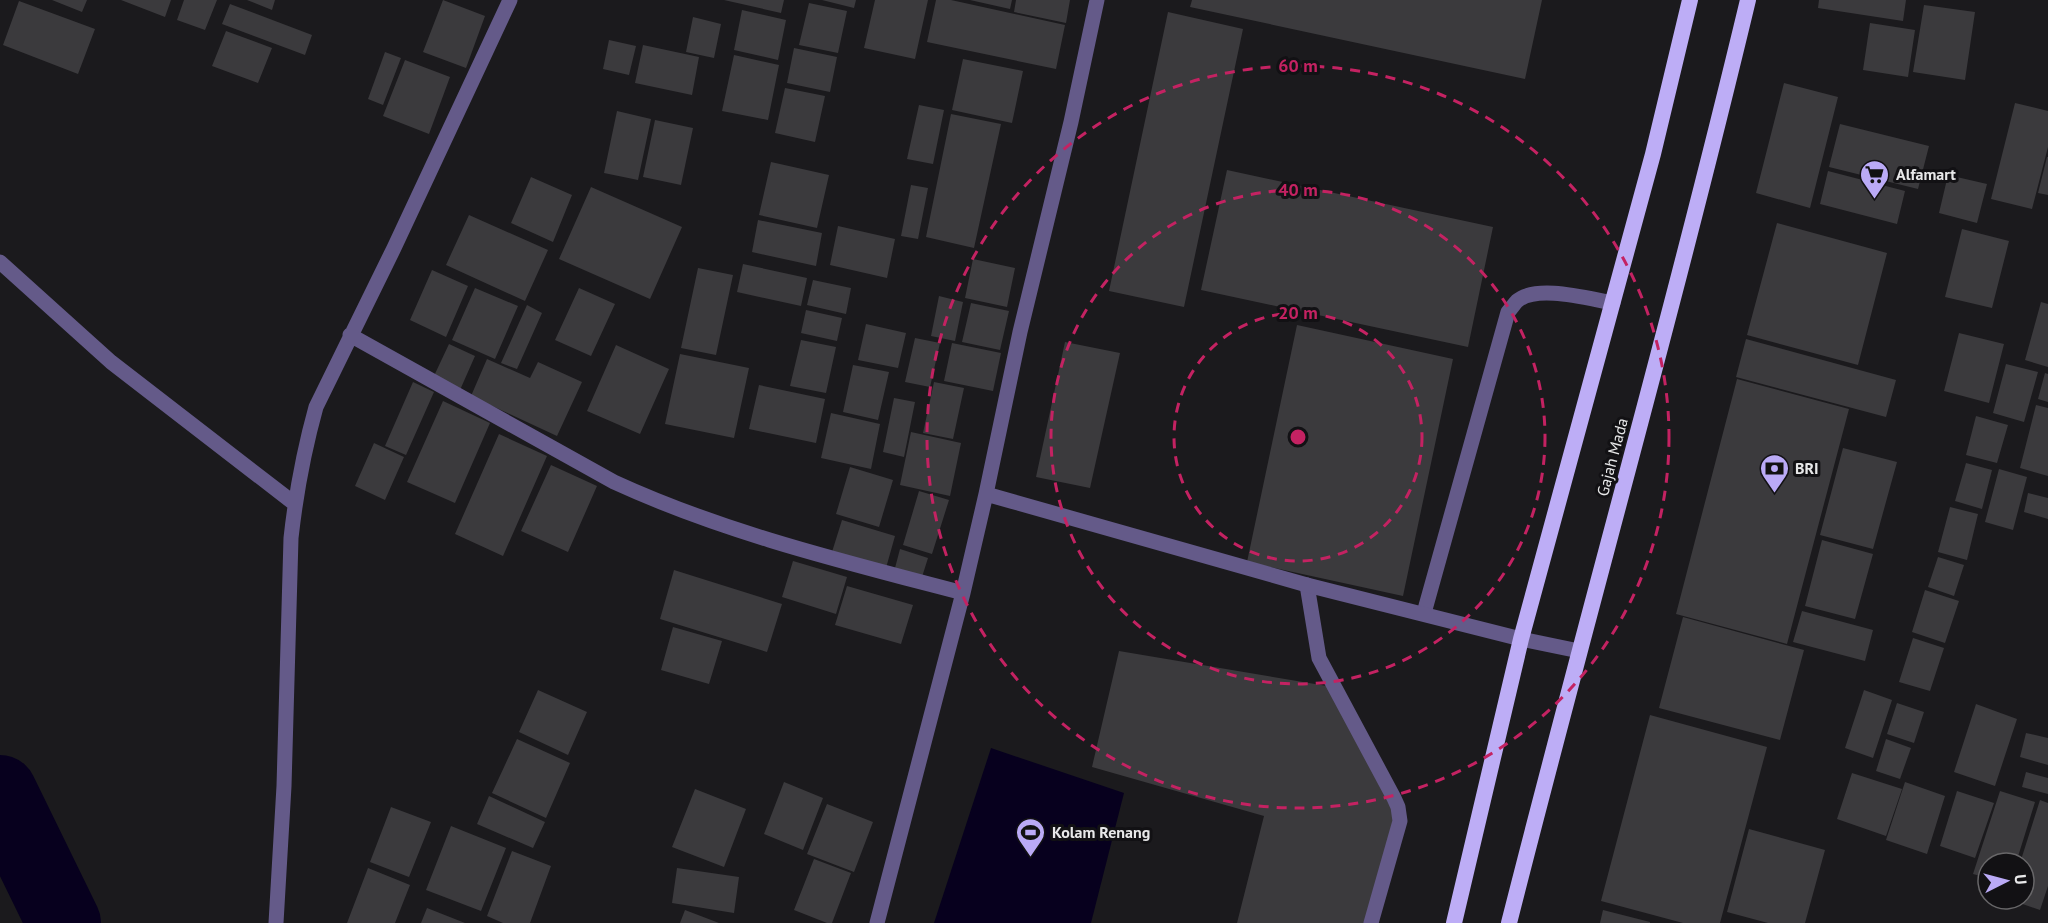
<svg xmlns="http://www.w3.org/2000/svg" width="2048" height="923" viewBox="0 0 2048 923" font-family="'PT Sans',sans-serif">
<style>
.water{fill:#07001e}
.lines{fill:none;stroke-linecap:round;stroke-linejoin:round}
.river{stroke:#07001e;stroke-width:74}
.building{fill:#3b3a3d}
.service{stroke:#645a89;stroke-width:15}
.minor{stroke:#645a89;stroke-width:15}
.trunk{stroke:#bdadf6;stroke-width:16}
.ring{fill:none;stroke:#c42262;stroke-width:3;stroke-dasharray:10 8}
.labels{text-anchor:middle;dominant-baseline:central;stroke-width:6;stroke-linejoin:round;paint-order:stroke}
.poi-label{font-size:16px;font-weight:bold;fill:#e8e8e9;stroke:#121114;text-anchor:start}
.street-label{font-size:16px;fill:#e8e8e9;stroke:#121114}
.centre{fill:#c42262;stroke:#121114;stroke-width:3}
.ring-label{font-size:18px;text-anchor:middle;font-weight:bold;fill:#c42262;stroke:#121114;stroke-width:6;stroke-linejoin:round;paint-order:stroke}
</style>
<rect width="100%" height="100%" fill="#1b1a1d"/>
<!-- water -->
<path class="water" d="M 991,748 L 1124,793 L 1091,923 L 934,923 Z"/>
<g class="lines">
<!-- river -->
<path class="river" d="M 0,792 L 64,923"/>
</g>
<!-- building -->
<path class="building" d="M 52,0 L 87,0 L 82,12 Z
M 121,0 L 171,0 L 165,17 Z
M 184,0 L 217,0 L 205,30 L 177,20 Z
M 247,0 L 275,0 L 272,10 Z
M 443,0 L 485,16 L 466,68 L 423,52 Z
M 724,0 L 784,0 L 781,13 Z
M 822,0 L 856,0 L 854,8 Z
M 875,0 L 928,0 L 915,59 L 864,48 Z
M 936,0 L 951,0 L 1065,25 L 1056,69 L 927,42 Z
M 970,0 L 1012,0 L 1010,9 Z
M 1016,0 L 1070,0 L 1066,23 L 1014,12 Z
M 1192,0 L 1542,0 L 1525,79 L 1190,7 Z
M 1819,0 L 1906,0 L 1903,21 L 1818,8 Z
M 19,1 L 95,29 L 78,74 L 3,45 Z
M 809,3 L 847,11 L 838,53 L 799,45 Z
M 230,4 L 312,35 L 305,55 L 222,24 Z
M 1924,5 L 1975,12 L 1965,80 L 1913,72 Z
M 742,10 L 786,20 L 778,60 L 734,50 Z
M 1168,12 L 1243,29 L 1184,307 L 1109,291 Z
M 693,17 L 721,24 L 714,58 L 686,52 Z
M 1870,23 L 1915,30 L 1908,77 L 1863,70 Z
M 226,31 L 272,48 L 258,83 L 212,66 Z
M 609,40 L 636,46 L 629,75 L 603,69 Z
M 643,45 L 699,57 L 692,95 L 635,83 Z
M 794,48 L 837,57 L 830,92 L 787,83 Z
M 385,52 L 401,58 L 383,105 L 368,99 Z
M 734,55 L 779,65 L 768,120 L 722,111 Z
M 963,59 L 1023,71 L 1012,123 L 952,110 Z
M 405,60 L 450,77 L 429,134 L 383,116 Z
M 1784,83 L 1838,97 L 1810,208 L 1756,193 Z
M 785,88 L 825,96 L 815,142 L 775,133 Z
M 2015,103 L 2048,111 L 2048,147 L 2032,209 L 1991,199 Z
M 919,105 L 944,110 L 933,164 L 907,159 Z
M 617,111 L 651,119 L 638,180 L 604,173 Z
M 951,114 L 1001,124 L 974,248 L 926,237 Z
M 655,120 L 693,128 L 681,185 L 643,177 Z
M 1840,124 L 1929,146 L 1918,189 L 1829,167 Z
M 2047,157 L 2048,157 L 2048,195 L 2038,193 Z
M 771,162 L 829,175 L 817,228 L 759,215 Z
M 1227,170 L 1493,227 L 1468,347 L 1201,290 Z
M 1828,171 L 1905,191 L 1897,224 L 1820,204 Z
M 1948,175 L 1987,184 L 1977,223 L 1939,213 Z
M 531,177 L 572,195 L 553,242 L 511,223 Z
M 911,185 L 928,188 L 918,239 L 901,236 Z
M 591,187 L 682,227 L 650,299 L 559,259 Z
M 469,215 L 548,250 L 525,301 L 446,265 Z
M 758,220 L 822,233 L 816,266 L 752,252 Z
M 1777,223 L 1887,253 L 1858,365 L 1747,335 Z
M 838,226 L 895,239 L 887,278 L 830,265 Z
M 1962,229 L 2009,241 L 1992,308 L 1945,297 Z
M 973,259 L 1015,268 L 1007,307 L 965,298 Z
M 743,264 L 807,278 L 801,306 L 737,292 Z
M 698,268 L 733,275 L 716,355 L 681,348 Z
M 432,270 L 468,286 L 446,337 L 410,320 Z
M 813,280 L 851,288 L 846,314 L 807,305 Z
M 475,288 L 518,306 L 495,359 L 452,340 Z
M 579,288 L 615,304 L 591,356 L 555,340 Z
M 939,296 L 963,302 L 955,341 L 931,336 Z
M 2041,302 L 2048,304 L 2048,367 L 2025,360 Z
M 971,303 L 1009,311 L 1000,350 L 962,342 Z
M 527,305 L 542,313 L 517,369 L 501,363 Z
M 806,310 L 842,318 L 837,341 L 801,333 Z
M 866,324 L 906,333 L 898,368 L 858,360 Z
M 1297,325 L 1453,359 L 1403,596 L 1247,562 Z
M 1959,333 L 2004,344 L 1989,403 L 1944,391 Z
M 915,338 L 940,343 L 930,387 L 905,382 Z
M 1746,339 L 1896,380 L 1886,417 L 1736,377 Z
M 801,340 L 836,347 L 826,393 L 790,386 Z
M 1065,342 L 1120,353 L 1090,488 L 1036,477 Z
M 952,343 L 1001,353 L 993,391 L 944,381 Z
M 449,344 L 475,356 L 460,390 L 433,378 Z
M 616,345 L 669,369 L 640,434 L 587,411 Z
M 680,354 L 749,368 L 734,438 L 665,424 Z
M 487,359 L 530,378 L 538,362 L 582,382 L 557,436 L 471,396 Z
M 2006,364 L 2038,372 L 2024,422 L 1993,413 Z
M 853,365 L 889,372 L 878,420 L 843,412 Z
M 2045,373 L 2048,374 L 2048,402 L 2038,399 Z
M 1737,379 L 1849,409 L 1787,644 L 1676,614 Z
M 413,382 L 434,392 L 406,455 L 385,446 Z
M 934,382 L 964,388 L 953,439 L 923,433 Z
M 759,385 L 825,399 L 816,443 L 749,429 Z
M 894,398 L 915,402 L 904,457 L 883,452 Z
M 443,401 L 490,423 L 455,503 L 407,482 Z
M 2036,405 L 2048,408 L 2048,476 L 2020,468 Z
M 831,413 L 880,424 L 871,469 L 821,458 Z
M 1976,416 L 2008,425 L 1997,463 L 1966,455 Z
M 911,432 L 961,443 L 950,496 L 900,485 Z
M 499,434 L 547,456 L 503,556 L 455,534 Z
M 374,443 L 404,457 L 385,500 L 355,486 Z
M 1843,448 L 1897,462 L 1873,549 L 1820,535 Z
M 1966,463 L 1992,470 L 1982,509 L 1955,501 Z
M 551,465 L 597,486 L 568,552 L 521,531 Z
M 850,467 L 893,480 L 879,527 L 836,514 Z
M 1999,469 L 2027,477 L 2013,530 L 1985,522 Z
M 919,491 L 949,500 L 932,554 L 903,545 Z
M 2028,493 L 2048,498 L 2048,519 L 2024,512 Z
M 1950,507 L 1978,514 L 1967,560 L 1938,552 Z
M 842,520 L 895,536 L 886,568 L 832,552 Z
M 1822,540 L 1873,554 L 1855,619 L 1805,606 Z
M 900,549 L 928,558 L 922,577 L 895,568 Z
M 1938,557 L 1964,565 L 1954,596 L 1928,587 Z
M 793,561 L 847,577 L 836,614 L 782,597 Z
M 674,570 L 782,604 L 767,652 L 660,619 Z
M 847,586 L 913,605 L 901,644 L 835,625 Z
M 1925,590 L 1959,601 L 1945,643 L 1912,632 Z
M 1802,611 L 1873,630 L 1865,661 L 1793,642 Z
M 1683,617 L 1804,650 L 1780,740 L 1659,708 Z
M 673,627 L 722,641 L 709,684 L 661,670 Z
M 1913,638 L 1944,648 L 1930,691 L 1899,682 Z
M 1119,651 L 1327,686 L 1395,813 L 1366,923 L 1237,923 L 1264,816 L 1092,767 Z
M 538,690 L 587,712 L 568,755 L 519,732 Z
M 1864,690 L 1892,700 L 1873,758 L 1845,748 Z
M 1897,703 L 1924,712 L 1914,743 L 1887,734 Z
M 1976,704 L 2017,719 L 1995,786 L 1954,772 Z
M 1650,715 L 1767,747 L 1720,923 L 1683,923 L 1601,901 Z
M 2026,733 L 2048,738 L 2048,765 L 2020,757 Z
M 517,739 L 570,763 L 546,818 L 492,793 Z
M 1886,739 L 1911,748 L 1900,779 L 1876,771 Z
M 2026,772 L 2048,778 L 2048,794 L 2022,787 Z
M 1852,773 L 1902,789 L 1886,836 L 1837,819 Z
M 784,782 L 823,798 L 803,850 L 764,834 Z
M 1905,782 L 1945,796 L 1927,854 L 1886,840 Z
M 695,789 L 746,809 L 724,867 L 672,847 Z
M 1957,791 L 1994,803 L 1975,858 L 1940,846 Z
M 2000,791 L 2035,802 L 2016,863 L 1988,863 L 1988,878 L 1973,874 Z
M 489,796 L 545,822 L 533,848 L 477,824 Z
M 2040,800 L 2048,803 L 2048,886 L 2040,910 L 2008,899 L 2024,899 L 2024,863 L 2020,863 Z
M 827,804 L 873,822 L 854,872 L 807,854 Z
M 391,807 L 431,822 L 409,877 L 370,862 Z
M 451,826 L 506,848 L 481,911 L 426,890 Z
M 1749,829 L 1825,850 L 1805,923 L 1768,923 L 1727,912 Z
M 512,851 L 551,866 L 530,923 L 503,923 L 487,916 Z
M 814,859 L 851,873 L 832,923 L 827,923 L 794,910 Z
M 368,868 L 410,885 L 395,923 L 347,923 Z
M 677,868 L 739,877 L 734,913 L 672,903 Z
M 427,908 L 465,923 L 421,923 Z
M 685,910 L 719,923 L 680,923 Z
M 1603,910 L 1650,922 L 1650,923 L 1600,923 Z"/>
<g class="lines">
<!-- service -->
<path class="service" d="M 1307,585 L 1319,658 L 1394,798 L 1398,807 L 1400,821 L 1371,923
M 1424,613 L 1508,312 C 1511,309 1514,304 1517,301 C 1537,284 1589,299 1613,303"/>
<!-- minor -->
<path class="minor" d="M 1097,0 L 1071,122 L 1020,332 L 986,494 L 1307,585 L 1521,639 L 1579,651
M 0,262 L 111,362 L 295,504
M 350,335 L 614,482 C 725,533 845,562 963,593
M 276,923 L 284,786 L 291,538 C 296,493 304,450 316,407 L 394,248 L 510,0
M 877,923 L 963,593 L 986,494"/>
<!-- trunk -->
<path class="trunk" d="M 1454,923 L 1521,639 L 1653,154 L 1690,0
M 1509,923 C 1587,615 1674,309 1748,0"/>
</g>
<!-- distance rings -->
<g class="ring">
<circle cx="1298" cy="437" r="124"/>
<circle cx="1298" cy="437" r="247"/>
<circle cx="1298" cy="437" r="371"/>
</g>
<!-- icons -->
<defs>
<symbol id="supermarket-pin" viewBox="-11 -11 22 30"><path d="M0 17L-7.5 6A9.5 9.5 0 1 1 7.5 6Z" fill="#baaaf6" stroke="#121114"/><path d="M-6-5.5h2.5l.6 2H6L4.5 2H-2.5L-4.4-4H-6ZM-1.5 3.2a1.3 1.3 0 1 0 .1 0ZM3 3.2a1.3 1.3 0 1 0 .1 0Z" fill="#111"/></symbol>
<symbol id="bank-pin" viewBox="-11 -11 22 30"><path d="M0 17L-7.5 6A9.5 9.5 0 1 1 7.5 6Z" fill="#baaaf6" stroke="#121114"/><path d="M-6-4H6V4H-6ZM0-2.3a2.3 2.3 0 1 0 0 4.6a2.3 2.3 0 1 0 0-4.6Z" fill="#111"/></symbol>
<symbol id="stadium-pin" viewBox="-11 -11 22 30"><path d="M0 17L-7.5 6A9.5 9.5 0 1 1 7.5 6Z" fill="#baaaf6" stroke="#121114"/><path d="M0-5a6.5 5 0 1 0 0 10a6.5 5 0 1 0 0-10ZM-3.5-1.8h7v3.6h-7Z" fill="#111"/></symbol>
</defs>
<g fill-rule="evenodd">
<use href="#supermarket-pin" x="1858" y="158" width="33" height="45"/>
<use href="#bank-pin" x="1758" y="452" width="33" height="45"/>
<use href="#stadium-pin" x="1014" y="816" width="33" height="45"/>
</g>
<g class="labels">
<!-- poi labels -->
<g class="poi-label">
<text x="1896" y="174">Alfamart</text>
<text x="1795" y="468">BRI</text>
<text x="1052" y="832">Kolam Renang</text>
</g>
<!-- street labels -->
<g class="street-label">
<text transform="translate(1612 457) rotate(-75)">Gajah Mada</text>
</g>
</g>
<circle cx="1298" cy="437" r="9" class="centre"/>
<g class="ring-label">
<text x="1298" y="72">60 m</text>
<text x="1298" y="196">40 m</text>
<text x="1298" y="319">20 m</text>
</g>
<!-- north arrow -->
<g transform="translate(2006 881) rotate(84)"><circle r="28" fill="#121114" stroke="#686769" stroke-width="1.5"/>
<path d="M0-4.5L10 22L0 15L-10 22Z" fill="#baaaf6"/>
<text y="-9" font-size="16" font-weight="bold" text-anchor="middle" fill="#e8e8e9">U</text>
</g>
</svg>
